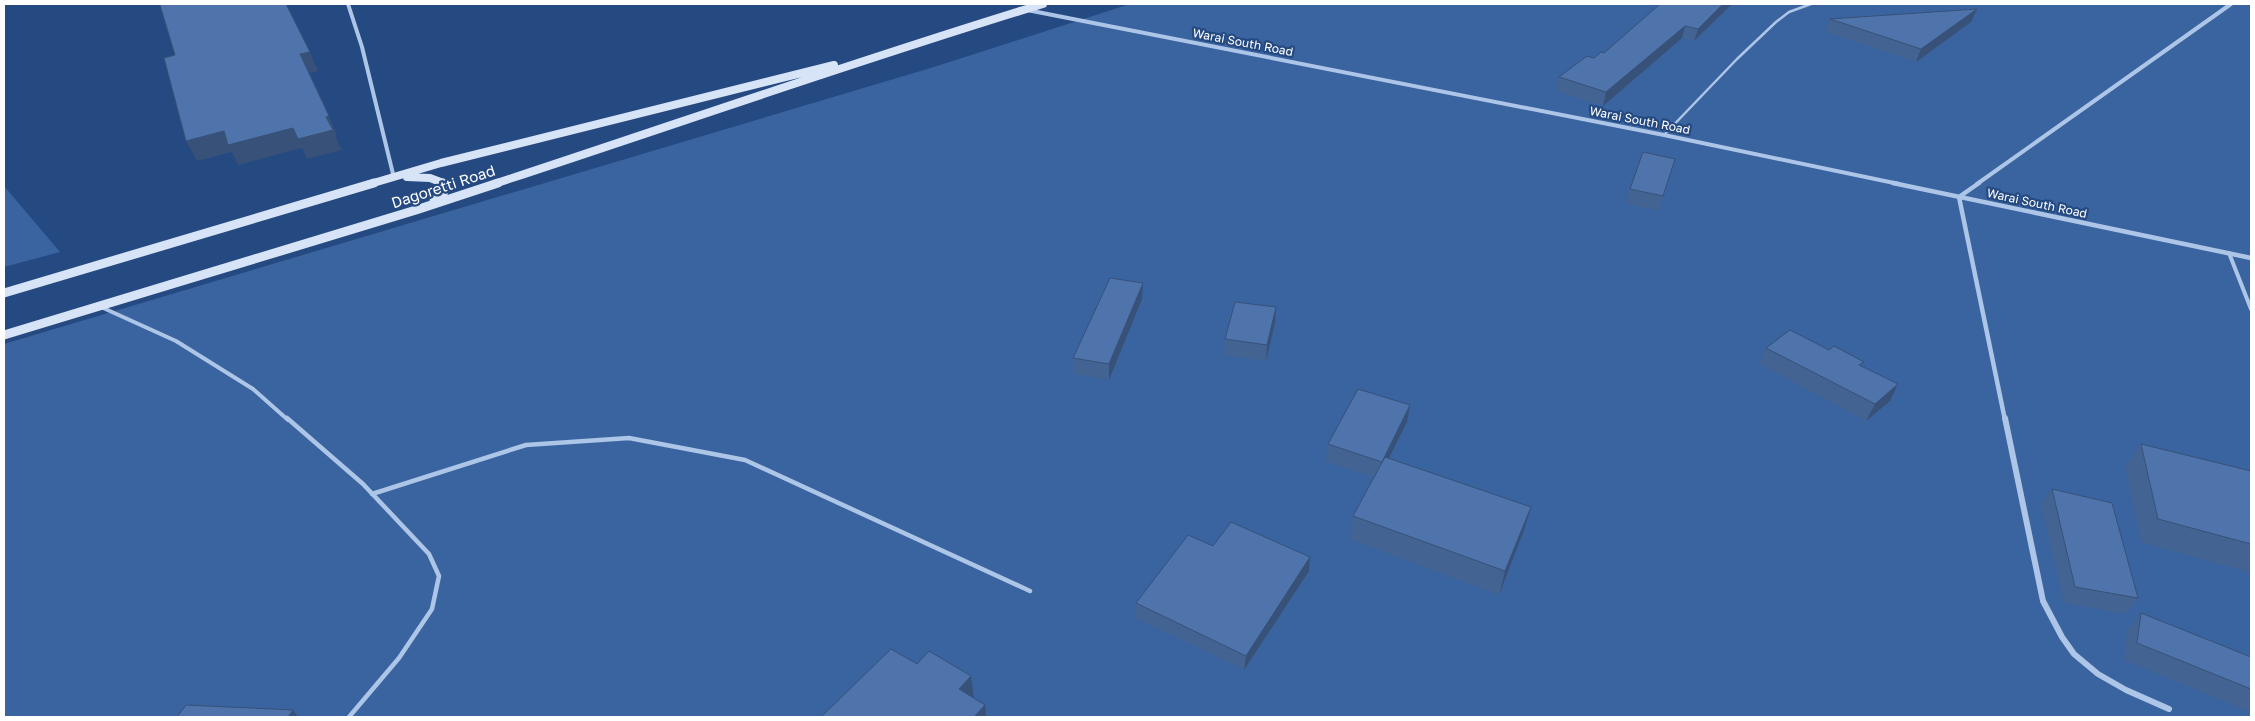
<svg xmlns="http://www.w3.org/2000/svg" width="2255" height="721" viewBox="0 0 2255 721" font-family="'Golos Text',sans-serif">
<style>
.green{fill:#3a64a0}
.lines{fill:none;stroke-linecap:round;stroke-linejoin:round}
.service-far2{stroke:#adc5e7;stroke-width:2.5}
.service-far1{stroke:#adc5e7;stroke-width:4}
.service{stroke:#adc5e7;stroke-width:4.5}
.minor-far2{stroke:#adc5e7;stroke-width:4}
.minor-far1{stroke:#adc5e7;stroke-width:4.5}
.minor{stroke:#adc5e7;stroke-width:6}
.secondary-far1{stroke:#d7e3f6;stroke-width:8}
.secondary{stroke:#d7e3f6;stroke-width:9}
.wall{fill:#436493}
.shaded-wall{fill:#375178}
.building{fill:#4e74ab;stroke:#375178}
.labels{text-anchor:middle;dominant-baseline:central;stroke-width:4.5;stroke-linejoin:round;paint-order:stroke}
.far-street-label{font-size:12px;fill:#fff;stroke:#254a82}
.street-label{font-size:15px;fill:#fff;stroke:#254a82}
</style>
<rect width="100%" height="100%" fill="#254a82"/>
<!-- green -->
<path class="green" d="M 1130,4 L 2251,4 L 2251,717 L 4,717 L 4,344 L 934,67 Z
M 4,186 L 60,252 L 4,267 Z"/>
<g class="lines">
<!-- service-far2 -->
<path class="service-far2" d="M 1664,135 L 1737,59 L 1776,22 L 1789,12 L 1811,4"/>
<!-- service-far1 -->
<path class="service-far1" d="M 2229,253 L 2251,309
M 101,307 L 176,341 L 253,389 L 288,420"/>
<!-- service -->
<path class="service" d="M 287,418 L 363,484 L 429,554 L 439,576 L 432,609 L 399,658 L 349,717
M 372,494 L 526,445 L 629,438 L 745,460 L 1030,591"/>
<!-- minor-far2 -->
<path class="minor-far2" d="M 348,4 L 362,47 L 394,178
M 1027,10 L 1664,135 L 1899,184
M 1977,184 L 2231,4"/>
<!-- minor-far1 -->
<path class="minor-far1" d="M 1893,183 L 2251,258
M 1979,183 L 1959,197 L 2005,420"/>
<!-- minor -->
<path class="minor" d="M 2005,418 L 2043,601 L 2062,637 L 2074,654 L 2098,674 L 2126,690 L 2169,709"/>
<!-- secondary-far1 -->
<path class="secondary-far1" d="M 407,177 L 430,178 L 446,184
M 370,184 L 441,163 L 834,65
M 494,184 C 677,124 859,60 1043,4"/>
<!-- secondary -->
<path class="secondary" d="M 434,201 L 443,194 L 446,184 L 443,183
M 4,293 L 374,183
M 4,335 L 416,210 L 498,183"/>
</g>
<!-- wall -->
<path class="wall" d="M 1660,4 L 1732,4 L 1694,41 L 1682,38 L 1603,106 L 1556,91 L 1559,77 L 1604,53 Z
M 1830,19 L 1971,22 L 1916,62 L 1825,32 Z
M 1675,159 L 1659,211 L 1626,204 L 1630,189 Z
M 1142,299 L 1109,380 L 1074,374 L 1073,358 Z
M 1276,307 L 1275,323 L 1266,361 L 1224,355 L 1225,339 Z
M 1766,348 L 1862,366 L 1898,384 L 1890,401 L 1866,421 L 1759,364 Z
M 1410,405 L 1407,422 L 1389,458 L 1531,507 L 1524,530 L 1499,595 L 1350,539 L 1353,516 L 1374,477 L 1325,461 L 1328,444 Z
M 2141,444 L 2251,471 L 2251,573 L 2141,542 L 2125,467 Z
M 2052,489 L 2138,598 L 2125,614 L 2064,603 L 2041,504 Z
M 1213,546 L 1309,571 L 1244,670 L 1136,618 L 1136,603 Z
M 2141,613 L 2251,657 L 2251,710 L 2250,712 L 2124,660 L 2127,630 Z"/>
<!-- shaded-wall -->
<path class="shaded-wall" d="M 1723,4 L 1732,4 L 1694,41 L 1698,29 Z
M 1977,9 L 1971,22 L 1916,62 L 1921,49 Z
M 1685,26 L 1682,38 L 1603,106 L 1606,92 Z
M 310,52 L 318,71 L 309,73 L 300,54 Z
M 329,116 L 337,136 L 335,136 L 342,150 L 307,159 L 302,148 L 238,165 L 232,152 L 197,161 L 186,141 L 224,131 Z
M 1143,283 L 1142,299 L 1109,380 L 1109,364 Z
M 1276,307 L 1275,323 L 1266,361 L 1267,345 Z
M 1898,384 L 1890,401 L 1866,421 L 1875,404 Z
M 1410,405 L 1407,422 L 1379,478 L 1382,462 Z
M 1531,507 L 1524,530 L 1499,595 L 1505,571 Z
M 1310,557 L 1309,571 L 1244,670 L 1246,656 Z
M 971,676 L 974,698 L 962,711 L 959,689 Z
M 985,705 L 986,717 L 974,717 Z
M 293,710 L 298,717 L 288,717 Z"/>
<!-- building -->
<path class="building" d="M 165,4 L 286,4 L 310,52 L 300,54 L 329,116 L 326,117 L 333,130 L 298,139 L 293,128 L 228,145 L 224,131 L 186,141 L 164,58 L 175,55 L 160,5 Z
M 1660,4 L 1723,4 L 1698,29 L 1685,26 L 1606,92 L 1559,77 L 1587,56 L 1594,58 L 1601,52 L 1604,53 Z
M 1977,9 L 1921,49 L 1830,19 Z
M 1643,152 L 1675,159 L 1663,196 L 1630,189 Z
M 1110,278 L 1143,283 L 1109,364 L 1073,358 Z
M 1235,302 L 1276,307 L 1267,345 L 1225,339 Z
M 1790,330 L 1829,350 L 1834,346 L 1864,362 L 1859,365 L 1898,384 L 1875,404 L 1766,348 Z
M 1358,389 L 1410,405 L 1382,462 L 1328,444 Z
M 2141,444 L 2251,471 L 2251,544 L 2158,519 Z
M 1385,457 L 1531,507 L 1505,571 L 1353,516 Z
M 2052,489 L 2112,503 L 2138,598 L 2075,587 Z
M 1231,522 L 1310,557 L 1246,656 L 1136,603 L 1188,535 L 1213,546 Z
M 2141,613 L 2251,657 L 2251,689 L 2137,643 Z
M 891,649 L 917,664 L 929,651 L 971,676 L 959,689 L 985,705 L 974,717 L 821,717 Z
M 186,705 L 293,710 L 288,717 L 177,717 Z"/>
<g class="labels">
<!-- far-street labels -->
<g class="far-street-label">
<text transform="translate(1243 42) rotate(11)">Warai South Road</text>
<text transform="translate(1640 120) rotate(11)">Warai South Road</text>
<text transform="translate(2037 203) rotate(12)">Warai South Road</text>
</g>
<!-- street labels -->
<g class="street-label">
<text transform="translate(443 186) rotate(-18)">Dagoretti Road</text>
</g>
</g>
<!-- border -->
<rect width="2255" height="721" fill="none" stroke="#ffffff" stroke-width="10"/>
</svg>
